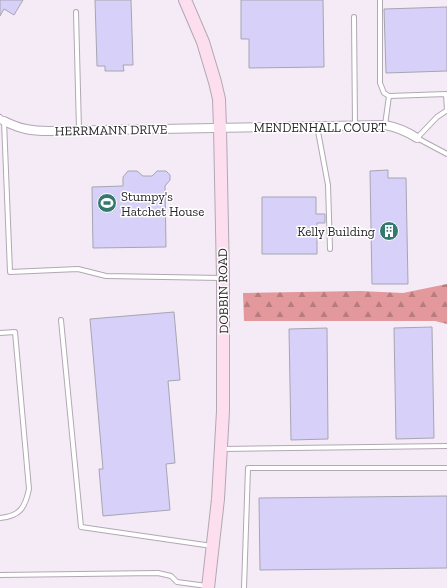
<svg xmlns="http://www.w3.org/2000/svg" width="447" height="588" viewBox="0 0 447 588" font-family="'Zilla Slab',serif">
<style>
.forest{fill:url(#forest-firs)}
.building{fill:#d7d0f8;stroke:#a7a5b2}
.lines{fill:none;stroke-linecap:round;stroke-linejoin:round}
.lane-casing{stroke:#b1a8b3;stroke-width:6}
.street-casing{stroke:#b1a8b3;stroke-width:10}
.secondary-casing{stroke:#b1a8b3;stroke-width:14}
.lane{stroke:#fff;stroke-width:4}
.street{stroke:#fff;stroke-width:8}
.secondary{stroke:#fddeee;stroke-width:12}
.labels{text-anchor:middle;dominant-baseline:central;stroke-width:3;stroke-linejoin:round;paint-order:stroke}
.street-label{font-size:13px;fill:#29262a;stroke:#fff}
.poi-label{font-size:13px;fill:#29262a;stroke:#fff;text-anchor:start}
</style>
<defs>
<pattern id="forest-firs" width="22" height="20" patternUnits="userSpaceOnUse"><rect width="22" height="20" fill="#e3989b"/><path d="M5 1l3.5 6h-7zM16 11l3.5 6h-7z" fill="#b87c7f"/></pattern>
</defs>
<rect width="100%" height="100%" fill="#f5ebf7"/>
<!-- forest -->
<path class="forest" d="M 447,284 L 447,324 L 435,321 L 244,321 L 243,293 L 360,291 L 403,293 Z"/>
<!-- building -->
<path class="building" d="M 0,0 L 23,0 L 14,15 L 4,9 L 0,16 Z
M 95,0 L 131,0 L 133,65 L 123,65 L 124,71 L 105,71 L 105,66 L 97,66 Z
M 241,0 L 323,0 L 324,67 L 249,68 L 249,39 L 241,39 Z
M 447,7 L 447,71 L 386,73 L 384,9 Z
M 388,170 L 388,178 L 406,178 L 408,284 L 372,284 L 370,171 Z
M 128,171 L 137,171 L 143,176 L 152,176 L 157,171 L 166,171 L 170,175 L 170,180 L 165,186 L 166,247 L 93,248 L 92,187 L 123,186 L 123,177 Z
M 262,197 L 316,197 L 316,214 L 325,214 L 325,223 L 317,223 L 317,254 L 262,254 Z
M 174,312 L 180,380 L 168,381 L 175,463 L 166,464 L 170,510 L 103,516 L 99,469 L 103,469 L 90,319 Z
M 432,327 L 434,438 L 396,439 L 394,328 Z
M 327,328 L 328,439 L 291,440 L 289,329 Z
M 447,496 L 447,568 L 260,570 L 259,498 Z"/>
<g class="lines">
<defs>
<path id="lane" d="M 380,0 L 380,83 L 384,93 L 389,96 L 446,94 L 447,111
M 76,12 L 79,130
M 354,17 L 355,125
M 446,111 L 437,117 L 417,138 L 447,154
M 0,117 L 4,121 L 10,272 L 78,269 L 106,276 L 221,278
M 385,125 L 389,96
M 317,126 L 328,185 L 330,249
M 61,320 L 81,527 L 212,546
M 0,333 L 15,332 L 29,489 C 25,508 20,516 0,518
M 222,449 L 447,446
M 0,575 L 158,573 L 171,576 L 177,582 L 207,586
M 244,588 L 248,468 L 447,468"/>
<path id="street" d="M 4,121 C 20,129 31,131 49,131 L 385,125 C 397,127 406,131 417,138"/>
<path id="secondary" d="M 185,0 L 203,42 L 215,82 L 219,99 L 220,128 L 223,278 L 223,411 L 218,499 L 208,588"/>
</defs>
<!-- lane casing -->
<use href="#lane" class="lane-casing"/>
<!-- street casing -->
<use href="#street" class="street-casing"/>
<!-- secondary casing -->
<use href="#secondary" class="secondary-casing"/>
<!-- lane -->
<use href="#lane" class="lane"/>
<!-- street -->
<use href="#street" class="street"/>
<!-- secondary -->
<use href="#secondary" class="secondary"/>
</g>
<!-- icons -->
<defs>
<symbol id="stadium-disc" viewBox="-11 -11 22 22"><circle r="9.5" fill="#34796e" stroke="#fff"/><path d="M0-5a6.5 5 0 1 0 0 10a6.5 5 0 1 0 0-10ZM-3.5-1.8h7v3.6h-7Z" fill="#fff"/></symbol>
<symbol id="building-disc" viewBox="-11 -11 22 22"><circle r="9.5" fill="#34796e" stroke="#fff"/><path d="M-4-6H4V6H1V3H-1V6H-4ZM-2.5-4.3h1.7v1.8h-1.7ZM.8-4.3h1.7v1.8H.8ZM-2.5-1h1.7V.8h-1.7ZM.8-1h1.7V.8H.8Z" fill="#fff"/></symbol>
</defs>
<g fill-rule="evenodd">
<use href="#stadium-disc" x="96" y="192" width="22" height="22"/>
<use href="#building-disc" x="378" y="220" width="22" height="22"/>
</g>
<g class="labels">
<!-- street labels -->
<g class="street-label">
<text x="320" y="127">MENDENHALL COURT</text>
<text transform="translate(111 130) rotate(-1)">HERRMANN DRIVE</text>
<text transform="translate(223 291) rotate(-91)">DOBBIN ROAD</text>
</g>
<!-- poi labels -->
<g class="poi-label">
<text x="121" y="196">Stumpy's<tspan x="121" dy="15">Hatchet House</tspan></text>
<text x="375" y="231" text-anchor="end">Kelly Building</text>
</g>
</g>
</svg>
